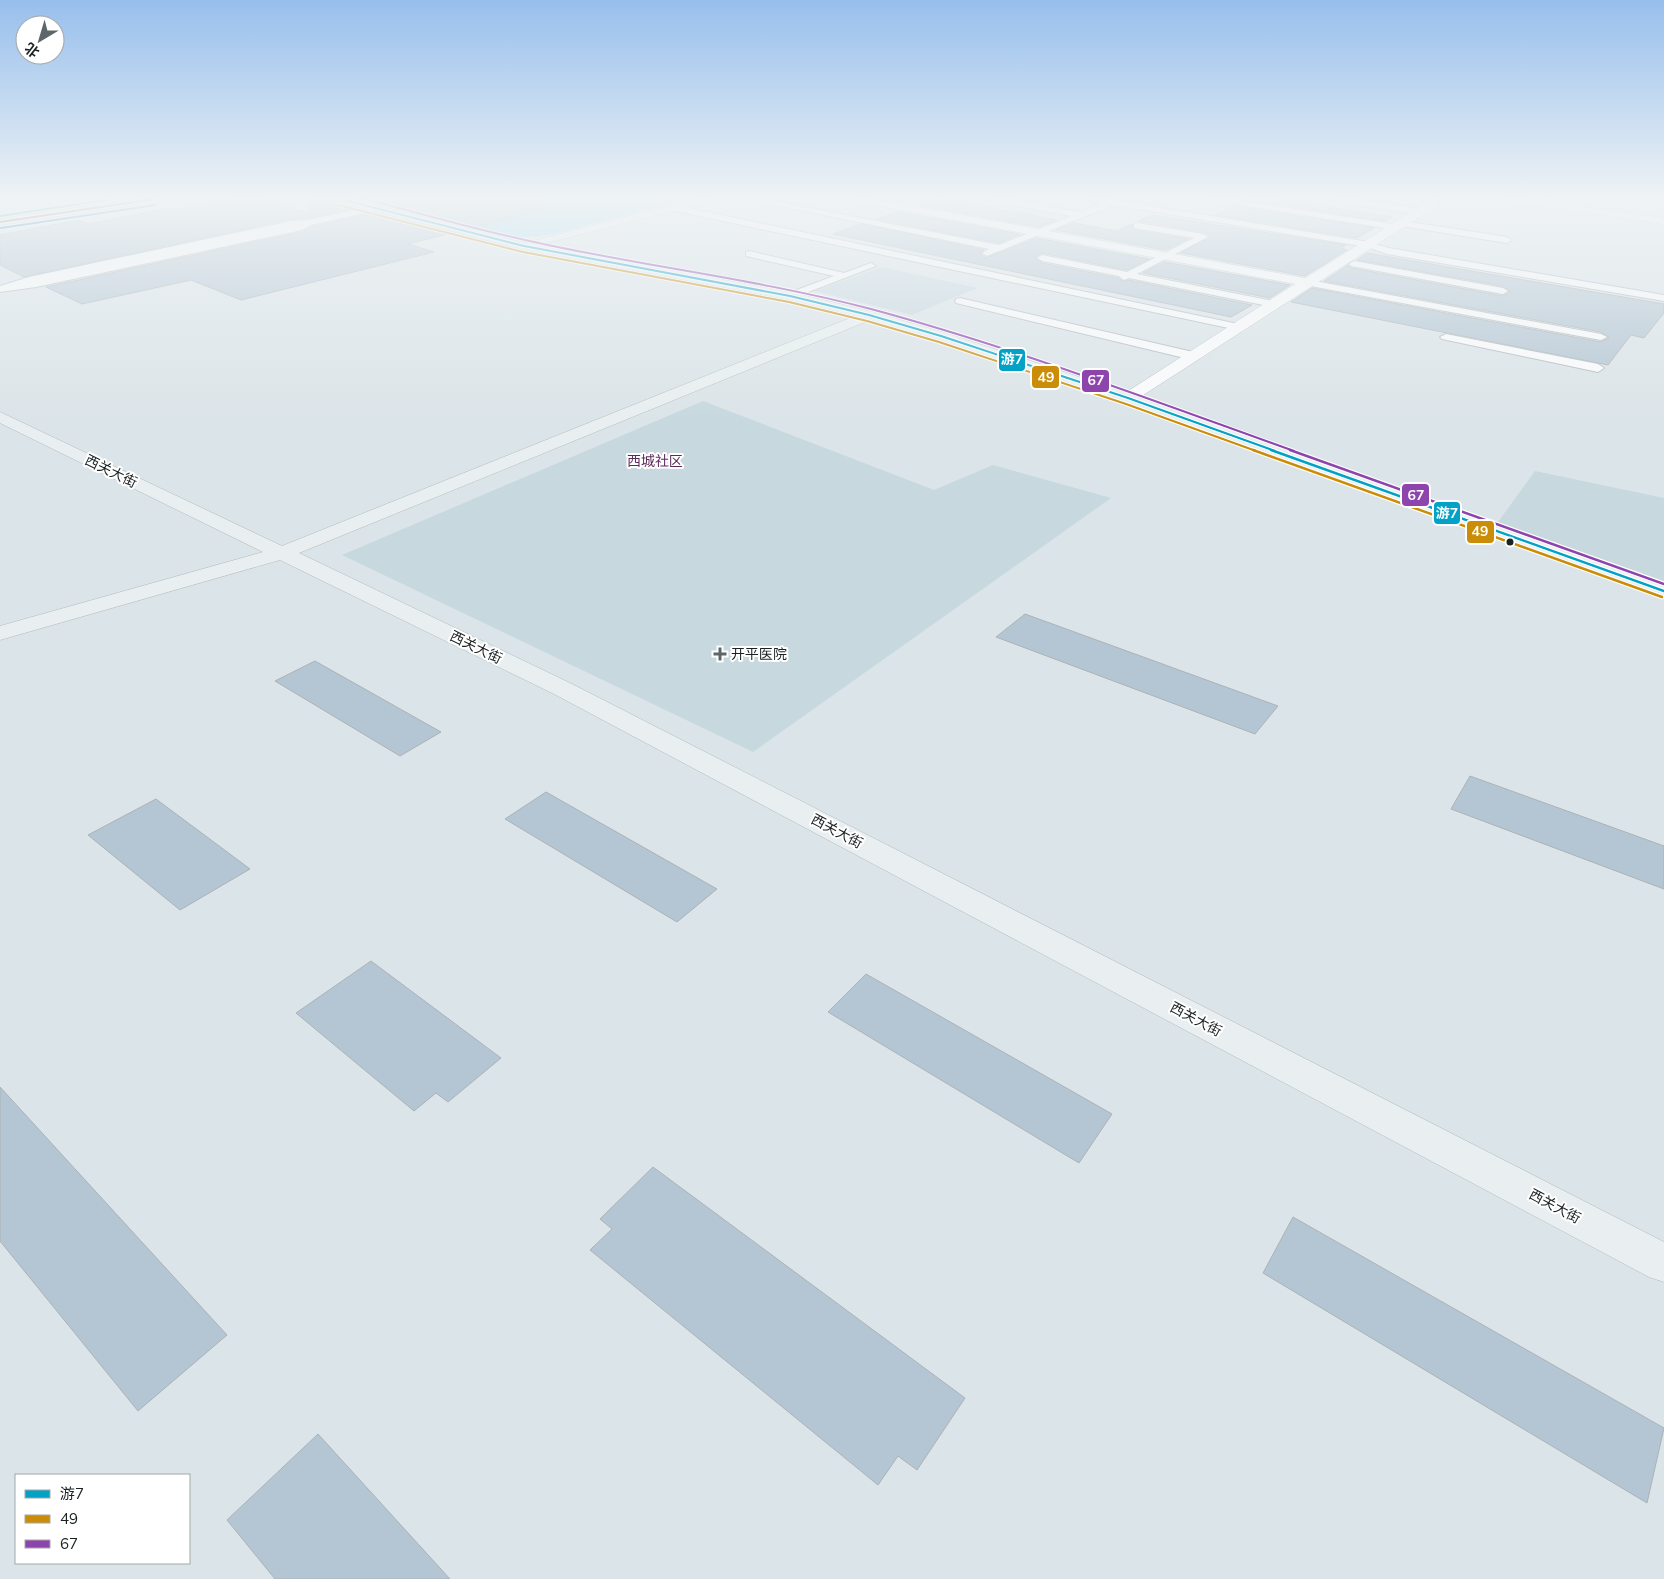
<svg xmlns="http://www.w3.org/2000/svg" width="1664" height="1579" viewBox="0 0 1664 1579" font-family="Mulish,'Noto Sans SC',sans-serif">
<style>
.built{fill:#c7d8df}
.green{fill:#a1dbf0}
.building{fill:#b4c6d3;stroke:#acb2b6}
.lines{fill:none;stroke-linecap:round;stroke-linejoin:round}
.lane-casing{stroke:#b3bbbe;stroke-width:2}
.street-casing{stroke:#b3bbbe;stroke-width:1}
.secondary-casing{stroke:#b3bbbe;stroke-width:1}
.lane{fill:#fafbfc;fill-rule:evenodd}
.street{fill:#fafbfc;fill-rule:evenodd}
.secondary{fill:#e9eff0;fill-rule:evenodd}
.bus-1-far1-casing{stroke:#fff;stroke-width:4}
.bus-1-casing{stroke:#fff;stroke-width:5}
.bus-2-far1-casing{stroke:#fff;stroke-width:4}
.bus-2-casing{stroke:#fff;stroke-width:5}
.bus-3-far1-casing{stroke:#fff;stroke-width:4}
.bus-3-casing{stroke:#fff;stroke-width:5}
.bus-4-casing{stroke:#fff;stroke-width:4}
.bus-5-casing{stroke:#fff;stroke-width:4}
.bus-6-casing{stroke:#fff;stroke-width:4}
.bus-1-far1{stroke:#01a2c6;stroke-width:2}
.bus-1{stroke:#01a2c6;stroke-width:2.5}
.bus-2-far1{stroke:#cb8c07;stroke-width:2}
.bus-2{stroke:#cb8c07;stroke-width:2.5}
.bus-3-far1{stroke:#8e44ad;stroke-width:2}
.bus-3{stroke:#8e44ad;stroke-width:2.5}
.bus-4{stroke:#7a4b2a;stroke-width:2}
.bus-5{stroke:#0065bd;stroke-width:2}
.bus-6{stroke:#00a651;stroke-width:2}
.bus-dot{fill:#1c2224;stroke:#fff;stroke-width:2}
.poi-dot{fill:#5f6669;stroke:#fff;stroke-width:2}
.labels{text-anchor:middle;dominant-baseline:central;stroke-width:4;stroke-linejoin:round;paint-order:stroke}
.far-quarter-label{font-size:14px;fill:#5d2b5b;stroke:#fff}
.street-label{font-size:14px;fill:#1c2224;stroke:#fff}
.poi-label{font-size:14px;fill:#1c2224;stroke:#fff;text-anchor:start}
.line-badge{stroke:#fff;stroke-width:2}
.badge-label{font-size:14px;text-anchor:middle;font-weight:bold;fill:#fff}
</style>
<rect width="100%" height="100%" fill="#dbe4e8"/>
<!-- built -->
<path class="built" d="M 882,267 L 977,288 L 912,315 L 815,291 Z
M 703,401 L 934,490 L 993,465 L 1111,498 L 753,752 L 342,555 Z
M 1535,471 L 1664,498 L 1664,583 L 1496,525 Z"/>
<!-- green -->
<path class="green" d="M 429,199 L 688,199 L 554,234 L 538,236 L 521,237 L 500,234 L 396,207 Z"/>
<!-- building -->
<path class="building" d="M 234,199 L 262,199 L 309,213 L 310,199 L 333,199 L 336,203 L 355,208 L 308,218 L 291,219 L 24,277 L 0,265 L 0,235 L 79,220 L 89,224 L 170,208 L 176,210 Z
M 359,199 L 543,199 L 545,209 L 473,228 Z
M 936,199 L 942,199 L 1057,220 L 1038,227 L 918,205 Z
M 1278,199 L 1392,217 L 1385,221 L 1248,200 Z
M 1235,206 L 1374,228 L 1357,238 L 1215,215 Z
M 899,212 L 1020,234 L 999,243 L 876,219 Z
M 374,213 L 452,233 L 408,244 L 434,252 L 241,300 L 191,280 L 82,304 L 46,287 L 302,232 L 312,227 Z
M 1152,215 L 1346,245 L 1341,248 L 1347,250 L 1305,276 L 1181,253 L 1210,236 L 1203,232 L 1138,221 Z
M 1074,223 L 1116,231 L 1132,224 L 1134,230 L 1188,239 L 1165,250 L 1056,230 Z
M 861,224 L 984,250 L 980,254 L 986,258 L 1037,238 L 1149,259 L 1127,270 L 1042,253 L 1035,257 L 1042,263 L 1118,278 L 1123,281 L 1129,280 L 1252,305 L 1231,317 L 833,234 Z
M 1367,253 L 1664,304 L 1664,313 L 1644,338 L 1631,335 L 1608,365 L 1291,302 L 1312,288 L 1601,342 L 1609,338 L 1601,332 L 1324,281 L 1348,265 L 1351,268 L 1503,296 L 1510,292 L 1503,286 L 1357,260 Z
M 1165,262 L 1290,285 L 1270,298 L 1143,273 Z
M 1025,614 L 1278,706 L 1255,734 L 996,637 Z
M 315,661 L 441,732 L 400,756 L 275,681 Z
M 1470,776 L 1664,846 L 1664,889 L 1451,809 Z
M 546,792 L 717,889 L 677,922 L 505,819 Z
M 156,799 L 250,869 L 180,910 L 88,835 Z
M 371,961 L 501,1058 L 448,1102 L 436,1093 L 414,1111 L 296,1013 Z
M 866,974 L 1112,1114 L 1079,1163 L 828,1012 Z
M 0,1087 L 227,1335 L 138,1411 L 0,1241 Z
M 653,1167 L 965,1398 L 917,1470 L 898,1456 L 878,1485 L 590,1250 L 612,1229 L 600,1219 Z
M 1293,1217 L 1664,1428 L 1647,1503 L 1263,1273 Z
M 318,1434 L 450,1579 L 275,1579 L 227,1520 Z"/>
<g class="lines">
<defs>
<path id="lane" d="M 763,199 L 999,245 L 1071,216 L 991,201 L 987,199 L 1005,199 L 1080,212 L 1102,203 L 1089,199 L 1108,199 L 1369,242 L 1389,248 L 1664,295 L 1664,301 L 1387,254 L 1367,247 L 1113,205 L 987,256 L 982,253 L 989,249 L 766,203 L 763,203 Z
M 1211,199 L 1231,199 L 1399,225 L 1400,222 L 1403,221 L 1507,237 L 1512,240 L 1507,243 L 1401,226 L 1400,229 L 1397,230 L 1215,201 Z
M 1332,199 L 1352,199 L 1421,209 L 1425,212 L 1421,215 L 1336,201 Z
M 376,205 L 379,206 L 379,210 L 311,225 L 302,230 L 36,287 L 0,292 L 0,286 L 29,277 L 291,221 L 308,220 Z
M 674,205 L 1238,324 L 1244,327 L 1238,330 L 671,210 L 671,206 Z
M 1137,223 L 1203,234 L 1208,237 L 1137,274 L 1273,301 L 1278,304 L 1273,307 L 1129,278 L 1124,280 L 1119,276 L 1042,261 L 1037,258 L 1042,255 L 1127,272 L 1194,238 L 1134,228 L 1134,224 Z
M 749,251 L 844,273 L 871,263 L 876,266 L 790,299 L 786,298 L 785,296 L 786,294 L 834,276 L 746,256 L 746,252 Z
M 1354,261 L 1503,288 L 1508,291 L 1503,294 L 1351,266 L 1349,264 Z
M 1309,280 L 1601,334 L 1607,337 L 1601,340 L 1305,285 L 1304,283 Z
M 960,298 L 1193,352 L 1199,356 L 1193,360 L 956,303 L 955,301 L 956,299 Z
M 1446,334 L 1598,364 L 1604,368 L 1598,372 L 1442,339 L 1440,337 Z"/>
<path id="street" d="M 853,199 L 875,199 L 1305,278 L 1429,201 L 1430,199 L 1440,199 L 1438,205 L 1134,401 L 1122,401 L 1120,398 L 1122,395 L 1295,284 L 858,202 Z
M 1541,199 L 1553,199 L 1545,206 L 1537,206 L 1536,204 Z"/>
<path id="secondary" d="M 134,199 L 160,199 L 155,202 L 0,225 L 0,219 Z
M 335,199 L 352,199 L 525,243 L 695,199 L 713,199 L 712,201 L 539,245 L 790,292 L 874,312 L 946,333 L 1134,395 L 1664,584 L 1664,598 L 1122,401 L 936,339 L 870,320 L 299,553 L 572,684 L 1664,1242 L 1664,1282 L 1649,1277 L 554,694 L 280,560 L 0,640 L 0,626 L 263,552 L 0,423 L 0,412 L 282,546 L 855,316 L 790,300 L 524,250 L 336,201 Z
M 1499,199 L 1527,199 L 1664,218 L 1664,224 L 1504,202 Z"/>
</defs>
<!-- lane casing -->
<use href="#lane" class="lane-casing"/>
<!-- street casing -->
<use href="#street" class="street-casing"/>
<!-- secondary casing -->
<use href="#secondary" class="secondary-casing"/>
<!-- lane -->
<use href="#lane" class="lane"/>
<!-- street -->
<use href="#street" class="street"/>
<!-- secondary -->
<use href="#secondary" class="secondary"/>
<defs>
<path id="bus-1-far1" d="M 340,199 L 524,246 L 790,296 L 869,315 L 941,336 L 1128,398 L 1275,451"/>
<path id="bus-1" d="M 1271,450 L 1664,591"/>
<path id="bus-2-far1" d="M 338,205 L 523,252 L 789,302 L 867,321 L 939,342 L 1126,404 L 1256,451"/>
<path id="bus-2" d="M 1253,450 L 1662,597"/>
<path id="bus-3-far1" d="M 365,199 C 418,213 471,228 525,240 C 640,266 757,279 871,309 C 1015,348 1154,401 1294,451"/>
<path id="bus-3" d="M 1290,450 L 1664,584"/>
<path id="bus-4" d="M 0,222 L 155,199"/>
<path id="bus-5" d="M 1,228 L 156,205"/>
<path id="bus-6" d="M 0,216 L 113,199"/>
</defs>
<!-- bus-1-far1 casing -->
<use href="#bus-1-far1" class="bus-1-far1-casing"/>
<!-- bus-1 casing -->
<use href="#bus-1" class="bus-1-casing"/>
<!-- bus-2-far1 casing -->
<use href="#bus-2-far1" class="bus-2-far1-casing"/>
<!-- bus-2 casing -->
<use href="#bus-2" class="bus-2-casing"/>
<!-- bus-3-far1 casing -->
<use href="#bus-3-far1" class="bus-3-far1-casing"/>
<!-- bus-3 casing -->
<use href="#bus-3" class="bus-3-casing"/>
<!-- bus-4 casing -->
<use href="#bus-4" class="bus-4-casing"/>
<!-- bus-5 casing -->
<use href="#bus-5" class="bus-5-casing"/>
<!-- bus-6 casing -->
<use href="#bus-6" class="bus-6-casing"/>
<!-- bus-1-far1 -->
<use href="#bus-1-far1" class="bus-1-far1"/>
<!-- bus-1 -->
<use href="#bus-1" class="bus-1"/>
<!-- bus-2-far1 -->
<use href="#bus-2-far1" class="bus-2-far1"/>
<!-- bus-2 -->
<use href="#bus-2" class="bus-2"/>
<!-- bus-3-far1 -->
<use href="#bus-3-far1" class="bus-3-far1"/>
<!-- bus-3 -->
<use href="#bus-3" class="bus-3"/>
<!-- bus-4 -->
<use href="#bus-4" class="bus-4"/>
<!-- bus-5 -->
<use href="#bus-5" class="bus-5"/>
<!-- bus-6 -->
<use href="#bus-6" class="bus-6"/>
</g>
<!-- sky -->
<linearGradient id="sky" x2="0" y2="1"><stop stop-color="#97bfec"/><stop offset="0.47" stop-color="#eff3f5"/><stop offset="1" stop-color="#eff3f5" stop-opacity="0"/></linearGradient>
<rect width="1664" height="420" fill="url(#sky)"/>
<!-- markers -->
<circle class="bus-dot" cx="1510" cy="542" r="4.5"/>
<path class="poi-dot" d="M717.5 646.5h5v5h5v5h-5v5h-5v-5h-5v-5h5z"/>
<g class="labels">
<!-- far-quarter labels -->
<g class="far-quarter-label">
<text x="655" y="461">西城社区</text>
</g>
<!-- street labels -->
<g class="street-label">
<text transform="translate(111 471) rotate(26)">西关大街</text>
<text transform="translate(476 647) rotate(26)">西关大街</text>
<text transform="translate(837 831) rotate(28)">西关大街</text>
<text transform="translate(1196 1019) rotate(28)">西关大街</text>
<text transform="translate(1555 1206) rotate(28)">西关大街</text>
</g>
<!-- poi labels -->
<g class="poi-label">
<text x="731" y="654">开平医院</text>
</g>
</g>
<g class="line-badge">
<rect x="998" y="348" width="28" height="24" rx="5" fill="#01a2c6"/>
<rect x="1031" y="365" width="29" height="24" rx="5" fill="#cb8c07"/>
<rect x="1081" y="369" width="29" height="24" rx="5" fill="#8e44ad"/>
<rect x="1401" y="483" width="29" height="24" rx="5" fill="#8e44ad"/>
<rect x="1433" y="501" width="28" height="24" rx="5" fill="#01a2c6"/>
<rect x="1466" y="520" width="29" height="24" rx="5" fill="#cb8c07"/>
</g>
<g class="badge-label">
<text x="1012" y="364">游7</text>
<text x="1046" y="382">49</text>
<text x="1096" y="385">67</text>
<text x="1416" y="500">67</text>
<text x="1447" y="518">游7</text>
<text x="1480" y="536">49</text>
</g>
<!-- legend -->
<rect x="15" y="1474" width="175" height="90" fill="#ffffff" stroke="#a4a7a7"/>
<rect x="25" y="1490" width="25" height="8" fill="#01a2c6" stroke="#a4a7a7"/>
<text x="60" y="1499" font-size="15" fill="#1c2224">游7</text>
<rect x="25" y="1515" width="25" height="8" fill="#cb8c07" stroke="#a4a7a7"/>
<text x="60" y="1524" font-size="15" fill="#1c2224">49</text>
<rect x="25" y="1540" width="25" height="8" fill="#8e44ad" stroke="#a4a7a7"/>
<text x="60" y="1549" font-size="15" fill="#1c2224">67</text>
<!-- north arrow -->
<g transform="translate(40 40) rotate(218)"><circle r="24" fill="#ffffff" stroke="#a4a7a7"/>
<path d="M0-4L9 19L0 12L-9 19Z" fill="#5f6669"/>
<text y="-8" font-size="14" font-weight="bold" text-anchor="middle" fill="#1c2224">北</text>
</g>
</svg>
